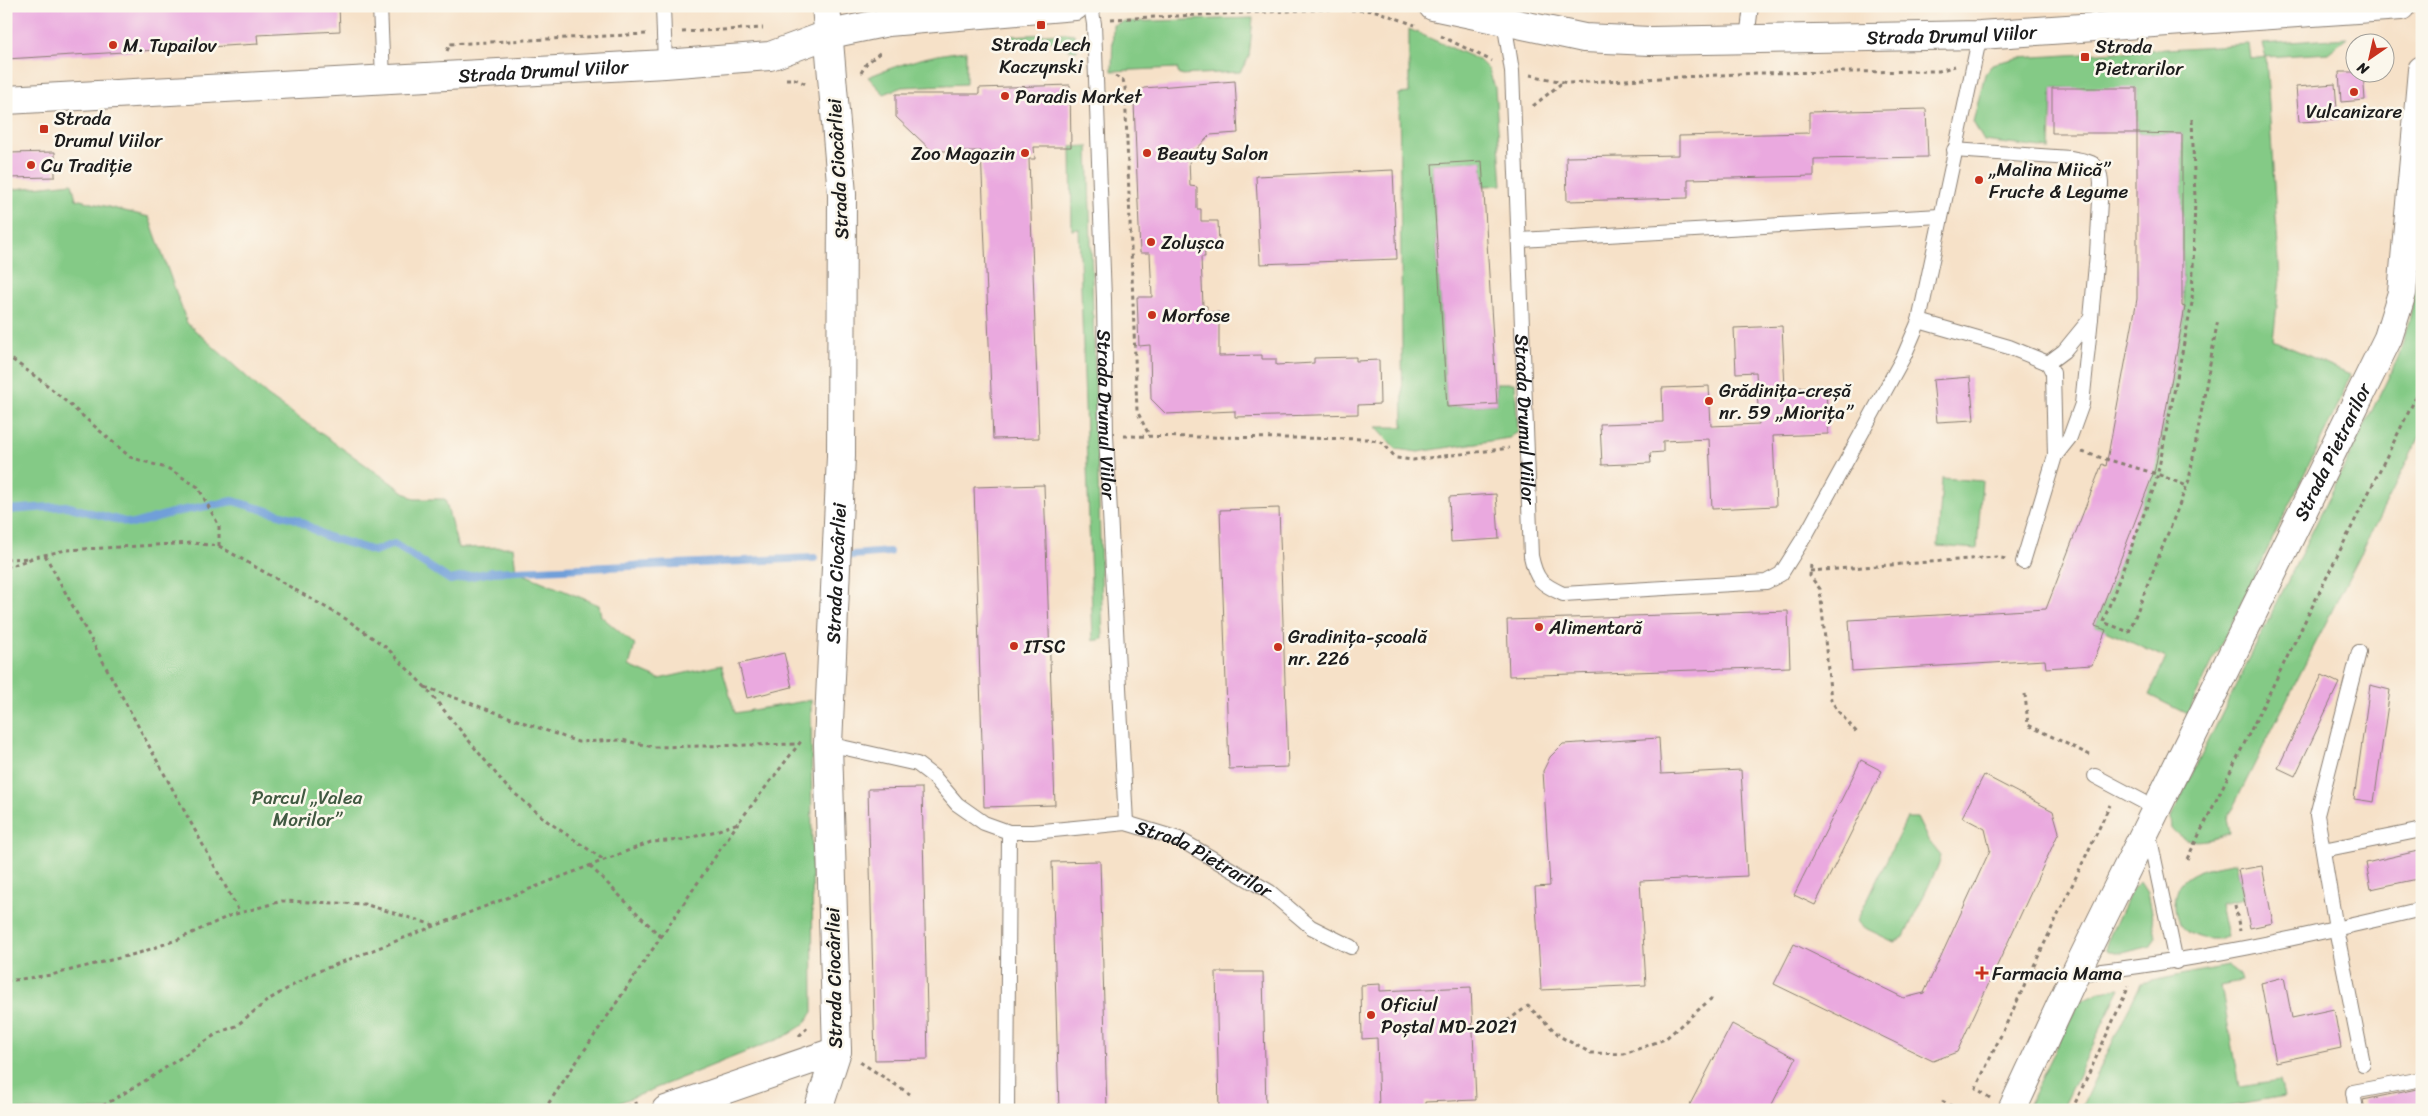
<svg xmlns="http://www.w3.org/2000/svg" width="2428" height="1116" viewBox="0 0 2428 1116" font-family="Sriracha,sans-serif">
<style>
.green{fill:#84ca86;stroke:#507351}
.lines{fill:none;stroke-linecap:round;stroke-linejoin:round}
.stream{stroke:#709fd9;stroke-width:8}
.building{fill:#eaa9df}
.lane-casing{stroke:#897e72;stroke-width:16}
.street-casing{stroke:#897e72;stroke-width:30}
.path{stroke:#897e72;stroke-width:3;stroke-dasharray:4 4;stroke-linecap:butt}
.lane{stroke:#fff;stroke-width:14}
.street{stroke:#fff;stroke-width:28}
.poi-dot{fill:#c8321e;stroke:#fbf7ec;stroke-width:2}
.labels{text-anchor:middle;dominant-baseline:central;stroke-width:5;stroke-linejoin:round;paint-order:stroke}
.street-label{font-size:19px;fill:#1c1c1c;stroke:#fbf7ec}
.poi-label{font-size:19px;fill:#1c1c1c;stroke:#fbf7ec;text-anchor:start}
.park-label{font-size:19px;fill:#405941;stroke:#fbf7ec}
</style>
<rect width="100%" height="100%" fill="#fbf7ec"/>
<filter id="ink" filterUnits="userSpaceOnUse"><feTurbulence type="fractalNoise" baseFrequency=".02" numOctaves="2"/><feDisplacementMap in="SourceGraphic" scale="10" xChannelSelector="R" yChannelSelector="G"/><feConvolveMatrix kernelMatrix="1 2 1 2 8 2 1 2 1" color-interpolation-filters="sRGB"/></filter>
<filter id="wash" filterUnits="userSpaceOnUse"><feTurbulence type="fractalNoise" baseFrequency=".0096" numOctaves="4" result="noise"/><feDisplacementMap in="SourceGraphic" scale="20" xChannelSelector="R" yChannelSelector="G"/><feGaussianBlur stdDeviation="1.12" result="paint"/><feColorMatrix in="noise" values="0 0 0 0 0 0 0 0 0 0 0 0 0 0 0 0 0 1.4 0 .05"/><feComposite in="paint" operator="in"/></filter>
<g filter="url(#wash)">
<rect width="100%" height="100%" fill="#f6e1c8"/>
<!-- green -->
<path class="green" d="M 1253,18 L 1249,57 L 1240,72 L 1179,75 L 1177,68 L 1112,71 L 1113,25 L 1121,22 Z
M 1409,29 L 1479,60 L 1489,70 L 1495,88 L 1502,185 L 1484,186 L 1482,161 L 1432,164 L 1447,407 L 1497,404 L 1496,383 L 1515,383 L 1518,432 L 1509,438 L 1418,452 L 1396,449 L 1376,427 L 1403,427 L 1399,94 L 1409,93 Z
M 1065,33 L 1074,34 L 1077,50 L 1069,50 L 1068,41 L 1008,43 L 1008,36 Z
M 2347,38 L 2328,53 L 2266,57 L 2280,279 L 2273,340 L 2350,374 L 2339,403 L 2187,714 L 2149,695 L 2166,658 L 2095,626 L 2157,459 L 2185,307 L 2182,289 L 2182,134 L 2137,133 L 2137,89 L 2052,88 L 2050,149 L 1984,141 L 1973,122 L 1985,74 L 1992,64 L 2018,58 L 2249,44 L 2251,59 L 2266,57 L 2262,44 Z
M 966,51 L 966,84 L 902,87 L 884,94 L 868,77 C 900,64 931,54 966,51 Z
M 1088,146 L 1103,639 L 1093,641 L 1079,229 L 1072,230 L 1071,147 Z
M 72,183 L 76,199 L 149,217 L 187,323 L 268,396 L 414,499 L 445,499 L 458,548 L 513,547 L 516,571 L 599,605 L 601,616 L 635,645 L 629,666 L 659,679 L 721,665 L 735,713 L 811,700 L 813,1012 L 803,1025 L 786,1036 L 601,1110 L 6,1110 L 6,190 Z
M 2422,242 L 2422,432 L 2227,819 L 2230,833 C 2210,840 2188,848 2172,829 L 2171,817 L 2399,356 L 2410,317 Z
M 1942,478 L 1982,481 L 1977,549 L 1938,546 Z
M 1907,818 L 1917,818 L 1928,840 L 1941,856 L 1939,864 L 1904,937 L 1894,942 L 1861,926 L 1857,921 Z
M 2236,862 L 2244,899 L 2220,904 L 2227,937 C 2203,944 2174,933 2175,904 C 2176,896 2177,888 2182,882 C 2195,868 2218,866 2236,862 Z
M 2140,882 L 2147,893 L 2156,937 L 2151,946 L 2123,953 L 2114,953 L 2107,950 L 2107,942 L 2131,890 Z
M 2227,966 L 2239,975 L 2241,981 L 2221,985 L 2239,1087 L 2280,1081 L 2284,1097 L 2209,1110 L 2080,1110 L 2141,983 Z
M 2120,988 L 2062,1110 L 2026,1110 L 2079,1002 L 2100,991 Z"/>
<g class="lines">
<!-- stream -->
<path class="stream" d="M 6,510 L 66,506 L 133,524 L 175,512 L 233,501 L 296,519 L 325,536 L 374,551 L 394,544 L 450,580 L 492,572 L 814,558
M 841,556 L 889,552"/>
</g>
<g id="blocks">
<!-- building -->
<path class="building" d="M 6,6 L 339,6 L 340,31 L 257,35 L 258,44 L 6,59 Z
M 2339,72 L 2363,72 L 2365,100 L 2341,102 Z
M 1235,81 L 1238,133 L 1210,135 L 1189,157 L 1190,186 L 1197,187 L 1197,209 L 1201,209 L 1201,221 L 1218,221 L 1219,244 L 1204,245 L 1205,257 L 1201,257 L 1203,306 L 1207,306 L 1207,312 L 1219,312 L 1219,356 L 1262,355 L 1262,359 L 1276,359 L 1276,365 L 1314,363 L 1314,358 L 1356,357 L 1356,361 L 1379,360 L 1380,404 L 1358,405 L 1358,414 L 1235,417 L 1235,411 L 1166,414 L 1151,399 L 1150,345 L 1139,346 L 1137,297 L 1152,297 L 1150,253 L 1140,253 L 1134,102 L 1138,92 L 1144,88 Z
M 2335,84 L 2338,120 L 2299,122 L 2296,87 Z
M 1070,85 L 1071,147 L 1034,147 L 1035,159 L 1029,159 L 1039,438 L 993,439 L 981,151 L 932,151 L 896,117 L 896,94 L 979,94 L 979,88 Z
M 2052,88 L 2137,88 L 2137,133 L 2052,133 Z
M 1926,109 L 1928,157 L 1814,159 L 1814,176 L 1688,179 L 1688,198 L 1567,201 L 1566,157 L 1679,155 L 1679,136 L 1809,133 L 1809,112 Z
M 2137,133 L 2182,134 L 2182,306 L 2185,307 L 2155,469 L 2095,626 L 2106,630 L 2092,665 L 2046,668 L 2045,660 L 1852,671 L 1849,620 L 2046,609 L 2102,464 L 2106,466 L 2137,299 Z
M 55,152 L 55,177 L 6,178 L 6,153 Z
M 1482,161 L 1497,404 L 1447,407 L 1432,164 Z
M 1393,170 L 1397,259 L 1260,264 L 1256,176 Z
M 1782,326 L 1785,388 L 1826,386 L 1828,434 L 1773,436 L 1776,506 L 1712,509 L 1709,439 L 1663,441 L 1663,452 L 1650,453 L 1651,463 L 1602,465 L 1600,424 L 1663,422 L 1662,388 L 1709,386 L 1711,426 L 1759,424 L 1756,372 L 1736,373 L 1734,328 Z
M 1970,377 L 1974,420 L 1937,422 L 1933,380 Z
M 1044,485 L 1055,805 L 984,807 L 974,487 Z
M 1496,494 L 1499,539 L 1451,542 L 1449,497 Z
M 1279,508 L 1288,767 L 1229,769 L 1220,510 Z
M 1788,611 L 1790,667 L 1509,676 L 1507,620 Z
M 784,653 L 792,687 L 747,698 L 739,664 Z
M 2322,675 L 2339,683 L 2295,776 L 2278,768 Z
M 2370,685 L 2390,690 L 2374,802 L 2354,799 Z
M 1659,738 L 1661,774 L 1741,770 L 1747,876 L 1640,881 L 1646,985 L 1541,990 L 1535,887 L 1550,886 L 1543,771 L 1550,757 L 1563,744 Z
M 1861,760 L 1882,771 L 1815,905 L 1794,895 Z
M 1984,775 L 2053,811 L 2059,832 L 1957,1052 L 1933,1061 L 1774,984 L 1794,944 L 1904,998 L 1924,993 L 1990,850 L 1985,829 L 1962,817 Z
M 922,788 L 928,1059 L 875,1060 L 868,789 Z
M 2422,850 L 2422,878 L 2371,889 L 2366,863 Z
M 1100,861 L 1107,1110 L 1059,1110 L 1052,862 Z
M 2262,866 L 2273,923 L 2250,928 L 2238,870 Z
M 1216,972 L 1263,972 L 1266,1110 L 1219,1110 Z
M 2284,977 L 2292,1018 L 2334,1009 L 2341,1048 L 2276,1062 L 2261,983 Z
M 1380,984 L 1380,991 L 1471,987 L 1476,1100 L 1425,1102 L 1425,1110 L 1379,1110 L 1377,1038 L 1362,1039 L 1361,985 Z
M 1732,1024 L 1796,1058 L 1769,1110 L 1687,1110 Z
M 2422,1088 L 2422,1110 L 2365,1110 L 2363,1100 Z"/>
</g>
</g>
<g filter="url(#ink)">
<use href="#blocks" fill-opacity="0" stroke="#897e72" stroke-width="1"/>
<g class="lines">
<defs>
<g id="lane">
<path d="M 380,6 L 383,79"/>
<path d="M 663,6 L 665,64"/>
<path id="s1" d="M 1091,6 L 1094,24 L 1104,299 L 1106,435 L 1126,823"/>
<path id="s2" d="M 1504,21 L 1512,71 L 1531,556 C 1536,580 1541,584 1563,594 L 1766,582 L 1781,574 L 1808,531 L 1904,356 L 1919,321 L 1980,35"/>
<path d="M 1747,39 L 1751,6"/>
<path d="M 1520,240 L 1940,216"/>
<path d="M 1919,321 L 2009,347 L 2048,363 L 2064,351 L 2091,318 L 2097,254 L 2101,183 C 2100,161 2089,161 2070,158 L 1954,150"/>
<path d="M 2048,363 L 2053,373 L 2055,456"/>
<path d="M 2023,562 L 2055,456 L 2070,437 L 2082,404 L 2091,318"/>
<path d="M 2359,652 L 2317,815 L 2336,929 L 2363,1064"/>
<path id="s3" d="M 828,744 L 917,764 L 934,777 L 957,804 L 984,823 L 1009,832 L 1033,832 L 1126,823 L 1179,839 L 1270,892 L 1311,927 L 1351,947"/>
<path d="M 2095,776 L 2157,809"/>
<path d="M 2148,830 L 2176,962"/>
<path d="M 2323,850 L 2422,830"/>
<path d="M 2075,974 C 2192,962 2307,936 2422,909"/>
<path d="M 1007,1110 L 1009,832"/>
<path d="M 2356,1110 L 2353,1092 L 2422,1079"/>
</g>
<g id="street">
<path id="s4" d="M 1433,6 L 1584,38 L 1650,41 L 1980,35 L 2401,6"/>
<path id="s5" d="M 6,100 L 665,64 L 770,56 L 830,34 L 888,22 L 1075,6"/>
<path d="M 666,1110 L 837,1051"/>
<path id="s6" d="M 818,1110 L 837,1051 L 828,744 L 841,456 L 842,194 L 826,6"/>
<path id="s7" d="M 2012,1110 L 2075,974 L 2388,338 L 2402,293 L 2422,70"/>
</g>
</defs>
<!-- lane casing -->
<use href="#lane" class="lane-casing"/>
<!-- street casing -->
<use href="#street" class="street-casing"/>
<!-- path -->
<path class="path" d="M 1111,19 L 1330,9 L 1376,11 L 1415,25
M 682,32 L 763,28
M 1441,36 L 1492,61
M 447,51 L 450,44 L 646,34
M 861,73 L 866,64 L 881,52
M 1530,75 L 1568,83 L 1757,73 L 1939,71 L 1955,66
M 1115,76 L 1123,80 L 1125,87 L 1137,411 L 1150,437
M 786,79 L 795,79 L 806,84
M 1533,106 L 1563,82
M 2192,119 L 2195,199 L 2192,303 L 2156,482 L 2103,622 L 2129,632 L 2189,480 L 2218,319
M 6,355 L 47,385 L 130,457 L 169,469 L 198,487 L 219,526 L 219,546
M 1124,436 L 1369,439 L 1383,443 L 1396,458 L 1413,460 L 1509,448
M 2082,452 L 2157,474 L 2187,486
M 45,555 L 240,913
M 6,559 L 32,558
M 1811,565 L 1810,576 L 1820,589 L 1831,700 L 1838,711 L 1859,735
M 6,568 L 35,557 L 66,550 L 192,543 L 219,546 L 346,619 L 387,648 L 425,687 L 506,786 L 547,821 L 604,860
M 1810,571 L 1996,557 L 2006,559
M 425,687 L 578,742 L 622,740 L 653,747 L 798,744
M 2025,694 L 2028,725 L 2092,756
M 2187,859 L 2422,385
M 590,866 L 661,937
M 2235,905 L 2240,931
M 6,981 L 51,975 L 139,953 L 179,939 L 229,916 L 282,901 L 364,904 L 437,926
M 1507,1021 L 1528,1006 L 1561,1037 L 1591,1053 L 1624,1054 L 1665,1039 L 1712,998
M 799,1036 L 809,1026
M 860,1062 L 910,1094
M 1990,1098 L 1976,1088 L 2110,805
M 1942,1101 L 1959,1110
M 96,1110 L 153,1076 L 218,1033 L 236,1026 L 268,1000 L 314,973 L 630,850 L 651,842 L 681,840 L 716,831 L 738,823 L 802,740
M 544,1110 L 738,823
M 619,1110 L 641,1101
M 2072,1110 L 2129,986"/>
<!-- lane -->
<use href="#lane" class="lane"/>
<!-- street -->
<use href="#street" class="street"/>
</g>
</g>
<!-- markers -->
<g class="poi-dot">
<rect x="1036" y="20" width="10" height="10" rx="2.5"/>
<circle cx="113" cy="45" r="5"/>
<rect x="2080" y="52" width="10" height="10" rx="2.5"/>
<circle cx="2354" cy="92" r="5"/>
<circle cx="1005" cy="96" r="5"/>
<rect x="39" y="124" width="10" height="10" rx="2.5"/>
<circle cx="1025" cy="153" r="5"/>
<circle cx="1147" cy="153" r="5"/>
<circle cx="31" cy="165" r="5"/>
<circle cx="1979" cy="180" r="5"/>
<circle cx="1151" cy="242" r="5"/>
<circle cx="1152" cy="315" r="5"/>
<circle cx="1709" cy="401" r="5"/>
<circle cx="1539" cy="627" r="5"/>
<circle cx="1014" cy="646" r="5"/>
<circle cx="1278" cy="647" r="5"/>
<path d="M1979.5 965.5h5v5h5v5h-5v5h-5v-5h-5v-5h5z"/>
<circle cx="1371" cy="1015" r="5"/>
</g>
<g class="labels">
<!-- street labels -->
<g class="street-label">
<text stroke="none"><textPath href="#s4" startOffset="522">Strada Drumul Viilor</textPath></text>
<text stroke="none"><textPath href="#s5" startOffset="538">Strada Drumul Viilor</textPath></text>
<text transform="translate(838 169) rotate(-93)">Strada Ciocârliei</text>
<text stroke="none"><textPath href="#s1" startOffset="409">Strada Drumul Viilor</textPath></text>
<text stroke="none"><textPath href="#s2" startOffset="399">Strada Drumul Viilor</textPath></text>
<text stroke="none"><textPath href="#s7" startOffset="732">Strada Pietrarilor</textPath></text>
<text stroke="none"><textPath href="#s6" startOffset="540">Strada Ciocârliei</textPath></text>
<text stroke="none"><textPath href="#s3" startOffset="411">Strada Pietrarilor</textPath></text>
<text transform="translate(834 978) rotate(-91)">Strada Ciocârliei</text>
</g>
<!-- poi labels -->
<g class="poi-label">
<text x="1041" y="44" text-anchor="middle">Strada Lech<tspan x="1041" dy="22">Kaczynski</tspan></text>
<text x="123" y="45">M. Tupailov</text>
<text x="2095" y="46">Strada<tspan x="2095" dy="22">Pietrarilor</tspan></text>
<text x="1015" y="96">Paradis Market</text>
<text x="2354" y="111" text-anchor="middle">Vulcanizare</text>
<text x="54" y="118">Strada<tspan x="54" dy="22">Drumul Viilor</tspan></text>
<text x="1015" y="153" text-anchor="end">Zoo Magazin</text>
<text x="1157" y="153">Beauty Salon</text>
<text x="41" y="165">Cu Tradiție</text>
<text x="1989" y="169">„Malina Miică”<tspan x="1989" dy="22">Fructe &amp; Legume</tspan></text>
<text x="1161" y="242">Zolușca</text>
<text x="1162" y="315">Morfose</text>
<text x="1719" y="390">Grădinița-creșă<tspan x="1719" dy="22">nr. 59 „Miorița”</tspan></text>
<text x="1549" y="627">Alimentară</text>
<text x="1288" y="636">Gradinița-școală<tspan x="1288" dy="22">nr. 226</tspan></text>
<text x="1024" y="646">ITSC</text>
<text x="1992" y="973">Farmacia Mama</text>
<text x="1381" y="1004">Oficiul<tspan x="1381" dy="22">Poștal MD-2021</tspan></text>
</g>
<!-- park labels -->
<g class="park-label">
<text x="307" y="797">Parcul „Valea<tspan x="307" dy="22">Morilor”</tspan></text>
</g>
</g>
<!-- margin -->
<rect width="2428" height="1116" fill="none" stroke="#fbf7ec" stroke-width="25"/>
<!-- north arrow -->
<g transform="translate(2370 58) rotate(214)"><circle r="24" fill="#fbf7ec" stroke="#a29f99"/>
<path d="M0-4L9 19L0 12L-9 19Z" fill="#c8321e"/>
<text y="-8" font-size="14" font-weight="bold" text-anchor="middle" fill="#1c1c1c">N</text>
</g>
</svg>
